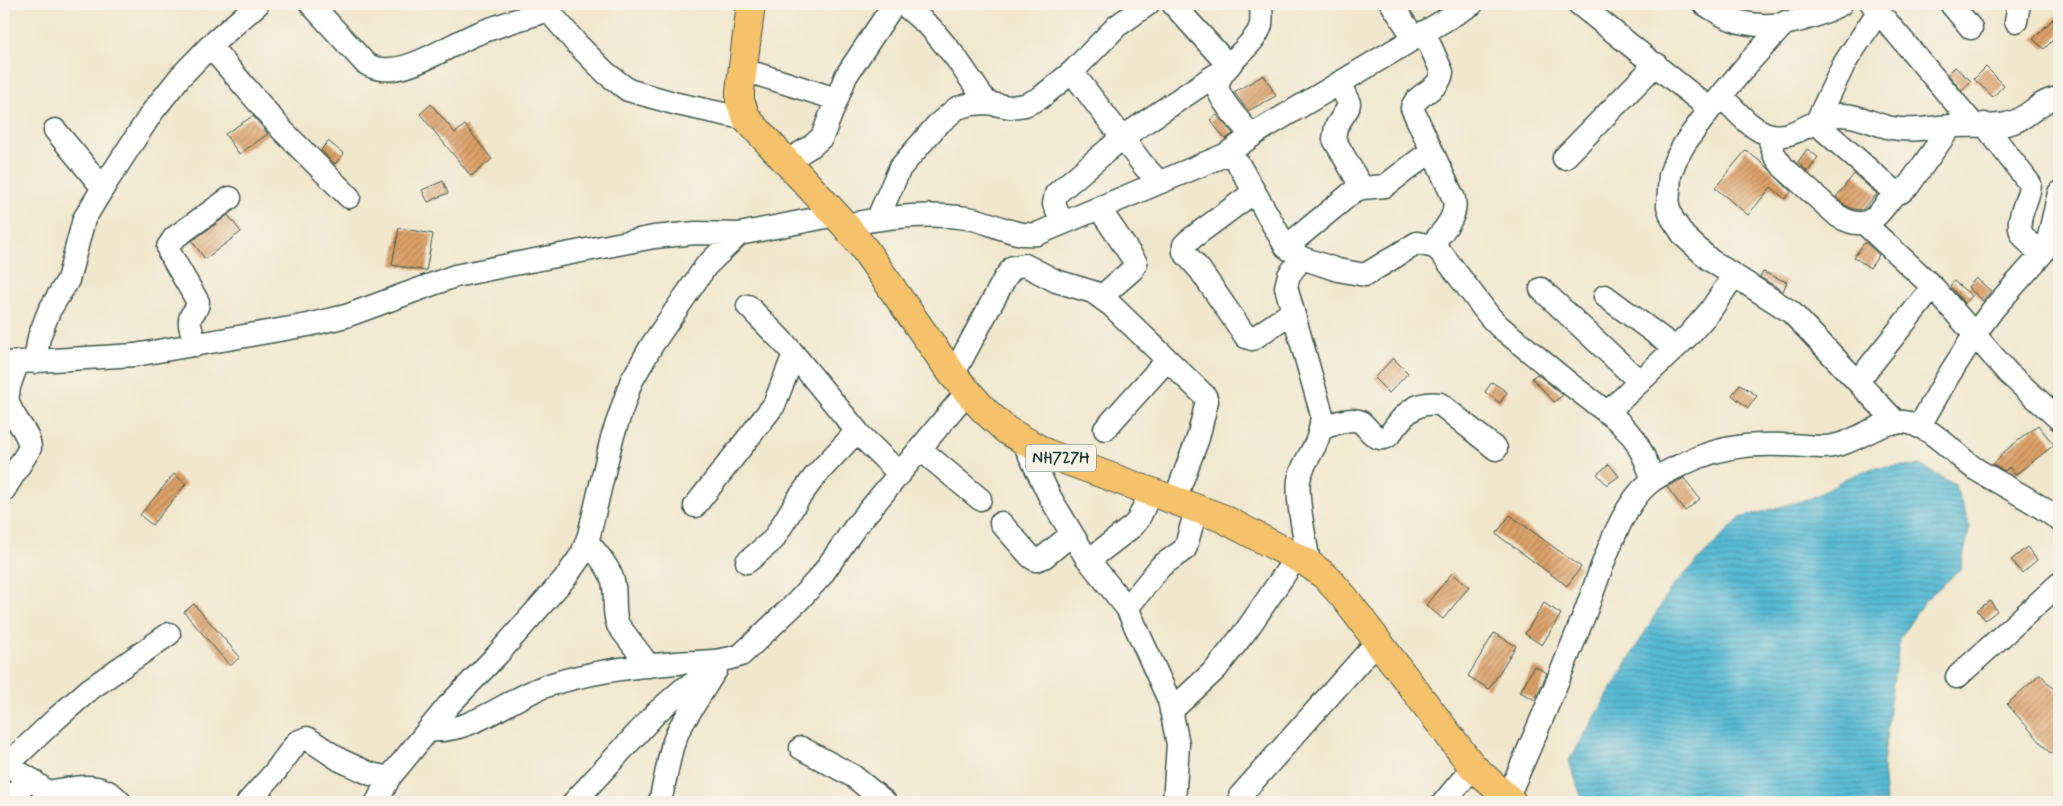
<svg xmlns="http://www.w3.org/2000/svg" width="2063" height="806" viewBox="0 0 2063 806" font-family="Mynerve,sans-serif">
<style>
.water{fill:url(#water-rules);stroke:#3a7b84}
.building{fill:url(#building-hatch)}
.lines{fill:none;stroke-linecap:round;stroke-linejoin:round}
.minor-casing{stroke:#3e564b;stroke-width:25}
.highway-casing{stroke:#3e564b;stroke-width:30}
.minor{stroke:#fff;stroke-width:22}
.highway{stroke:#f5c16b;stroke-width:28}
.labels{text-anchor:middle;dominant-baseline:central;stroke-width:4;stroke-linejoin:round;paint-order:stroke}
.shield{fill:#f7f3e8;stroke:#60746a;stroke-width:1}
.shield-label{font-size:16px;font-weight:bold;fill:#1f3d34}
</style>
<defs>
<pattern id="water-rules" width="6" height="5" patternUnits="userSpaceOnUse" patternTransform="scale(1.25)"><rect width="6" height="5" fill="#56b9d4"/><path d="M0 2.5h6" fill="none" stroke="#4798ad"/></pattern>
<pattern id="building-hatch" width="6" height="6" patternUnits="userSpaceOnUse" patternTransform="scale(1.25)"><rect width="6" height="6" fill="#dca068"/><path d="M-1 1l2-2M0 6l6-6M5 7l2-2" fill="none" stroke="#b28456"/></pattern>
</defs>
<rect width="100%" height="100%" fill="#f7f3e8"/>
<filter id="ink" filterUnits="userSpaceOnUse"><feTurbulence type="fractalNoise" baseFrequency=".02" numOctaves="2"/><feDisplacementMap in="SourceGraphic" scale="10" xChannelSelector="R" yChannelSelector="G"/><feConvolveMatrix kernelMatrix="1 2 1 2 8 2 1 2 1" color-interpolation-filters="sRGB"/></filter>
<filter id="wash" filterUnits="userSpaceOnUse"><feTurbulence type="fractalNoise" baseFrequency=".0096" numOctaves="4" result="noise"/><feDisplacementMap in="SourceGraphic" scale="20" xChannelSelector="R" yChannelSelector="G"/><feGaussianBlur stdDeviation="1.12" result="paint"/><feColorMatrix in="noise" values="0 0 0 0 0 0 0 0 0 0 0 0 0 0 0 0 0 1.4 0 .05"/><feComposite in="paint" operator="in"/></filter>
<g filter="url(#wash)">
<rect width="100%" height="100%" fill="#f1e7cd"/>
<!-- water -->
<path class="water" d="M 1920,465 L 1955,485 L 1970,527 L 1960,570 L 1925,600 L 1900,638 L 1890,702 L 1883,766 L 1886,802 L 1583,802 L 1569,761 L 1671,588 L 1740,518 L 1812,498 L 1845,479 L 1873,468 Z"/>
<g id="blocks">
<!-- building -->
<path class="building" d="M 2059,13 L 2059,34 L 2044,49 L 2033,39 Z
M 1955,67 L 1971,81 L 1962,91 L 1948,74 Z
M 1986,67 L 2004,85 L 1993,97 L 1974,79 Z
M 1264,75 L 1276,96 L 1248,111 L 1234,92 Z
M 431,104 L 455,133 L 465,125 L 492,159 L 471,176 L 420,114 Z
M 1217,115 L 1233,134 L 1225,139 L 1210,120 Z
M 253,116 L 268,134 L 239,154 L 225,134 Z
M 328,141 L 344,154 L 335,164 L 321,150 Z
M 1807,149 L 1818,157 L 1808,172 L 1798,162 Z
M 1746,150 L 1768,168 L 1791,192 L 1785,199 L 1771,187 L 1748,215 L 1715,188 Z
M 1854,174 L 1877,194 L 1862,210 L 1853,209 L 1845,205 L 1836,197 Z
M 443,181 L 448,193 L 428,202 L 422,190 Z
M 228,215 L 241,232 L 205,259 L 192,241 Z
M 399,228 L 433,234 L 426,271 L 392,265 Z
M 1865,242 L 1879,255 L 1870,268 L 1854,257 Z
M 1763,272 L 1787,282 L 1783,291 L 1760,277 Z
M 1976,278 L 1991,291 L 1983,301 L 1968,287 Z
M 1954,281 L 1972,296 L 1965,304 L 1950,286 Z
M 1393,358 L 1408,373 L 1389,393 L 1374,378 Z
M 1537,374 L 1563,395 L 1554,402 L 1532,378 Z
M 1492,382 L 1507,392 L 1500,403 L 1485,392 Z
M 1740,384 L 1757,396 L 1748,408 L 1732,395 Z
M 2038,425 L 2054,445 L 2015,475 L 2009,467 L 2005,471 L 1993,464 L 2001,457 L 2000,455 Z
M 1609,464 L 1619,476 L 1607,485 L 1597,474 Z
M 174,474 L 186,484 L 152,525 L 140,515 Z
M 1684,478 L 1700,499 L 1685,511 L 1667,487 Z
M 1510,515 L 1581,567 L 1567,586 L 1496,534 Z
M 2027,547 L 2037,560 L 2022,573 L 2011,560 Z
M 1452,573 L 1469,587 L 1443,619 L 1426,605 Z
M 1990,601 L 1997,611 L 1985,620 L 1977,610 Z
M 1544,603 L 1561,614 L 1542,645 L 1525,634 Z
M 194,604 L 240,657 L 230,666 L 184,612 Z
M 1494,633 L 1516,646 L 1489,689 L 1468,676 Z
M 1534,666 L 1547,673 L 1535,700 L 1520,692 Z
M 2040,674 L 2059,695 L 2059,747 L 2051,754 L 2007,704 Z"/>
</g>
</g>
<g filter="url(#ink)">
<use href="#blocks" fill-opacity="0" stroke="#3e564b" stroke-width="1"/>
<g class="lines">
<defs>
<path id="minor" d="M 311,4 L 365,63 C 397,85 448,44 479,33 C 502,24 526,17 550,10
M 546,4 L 553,16 L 576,43 L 606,73 L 628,90 L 677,104 L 747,119
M 903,4 L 931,28 L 956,58 L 987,103
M 1392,4 L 1414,38
M 1579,4 L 1710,109
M 1704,4 C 1713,9 1722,16 1731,19 C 1767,33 1809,21 1841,4
M 1872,4 L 1974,125
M 1951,4 L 1971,28
M 1878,12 L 1844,64 L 1816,123 L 1892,190 L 1901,192 L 1909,185 L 1951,126
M 2016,21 L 2019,4
M 1786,22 L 1750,61 L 1710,109 L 1685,143 L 1675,161 L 1670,175 L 1668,206 L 1672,218 L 1684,236 L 1710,260 L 1791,312 L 1897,423
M 1424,32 L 1442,72 C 1440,91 1417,92 1412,108 L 1454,199 C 1458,218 1442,231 1431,246
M 210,46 L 283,131 L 349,197
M 1072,72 L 1144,166 L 1159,182
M 757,74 L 836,99
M 1339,83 L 1349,103 L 1348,108 L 1336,127 L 1334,139 L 1362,188
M 1721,96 C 1734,108 1750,129 1768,134 C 1793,142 1816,116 1840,115 C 1857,114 1875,125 1892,128 C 1912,132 1932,127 1952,126 C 1970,125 1989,127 2006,124 C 2027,121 2038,100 2059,98
M 1984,124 L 2030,184 C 2030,199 2014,219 2022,234 C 2026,242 2035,248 2042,254
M 55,130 L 103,188
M 1768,134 L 1774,154 L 1783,167 L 1838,216 C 1870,235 1877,214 1897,191
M 1252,136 C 1243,125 1221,102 1218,89 C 1215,70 1252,48 1259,30 C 1263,23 1261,12 1261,4
M 1231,151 L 1286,247 L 1302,258 L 1338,270 L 1365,275 L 1417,243 L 1435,247 L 1442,254 L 1490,317 L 1500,327 L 1571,385 L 1617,420 L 1634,438 L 1645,459 L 1653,480
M 1564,158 L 1656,64
M 786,162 L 813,145 L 822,137 L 846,76 L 894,4
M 1254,192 L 1188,241 L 1184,245 L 1184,252 L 1200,270 L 1246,337 L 1252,339 L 1257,336 L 1292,312
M 1099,208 L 1136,263 L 1132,270 L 1101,297
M 880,219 L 880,213 L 900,168 L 937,125 L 957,108 L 972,104 L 987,103 L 1010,107 L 1025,105 L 1040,98 L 1072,72 L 1117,26 L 1148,4
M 1062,223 L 1054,204 L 1056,194 L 1123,137 L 1229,66 L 1173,4
M 1865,224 L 1933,287 L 2008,373 L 2059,419
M 845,225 C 885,217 926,212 967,218 C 991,221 1011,237 1037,234 L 1225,155 L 1259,131 L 1472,4
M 1286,247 L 1354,191 L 1362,188 L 1385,186 L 1431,151
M 1302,258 L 1289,275 L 1286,287 L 1322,415 C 1321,425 1320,435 1315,445 C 1310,456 1301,467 1299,480 C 1296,501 1306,541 1309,564
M 1541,289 L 1640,382
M 1605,296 L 1675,348
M 748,306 L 787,346 L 861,436 L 900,474
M 196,345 C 194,337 187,324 191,316 C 194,311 198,309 198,302 L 169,252 L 168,247 L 174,238 L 230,198
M 35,362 L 39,337 L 49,311 L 68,280 L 84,219 L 106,183 L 153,111 L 180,77 L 210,46 L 258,4
M 4,363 L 135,355 L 308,325 L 346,316 L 455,276 L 509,265 L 654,237 L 696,233 L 739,234
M 953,375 L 1005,278 L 1013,267 L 1025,265 L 1056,281 L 1093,292 L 1111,305 L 1205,396 L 1207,401 L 1198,438 L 1175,499
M 1858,381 L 1933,287
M 1608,412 L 1689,335 L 1710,311 L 1733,277
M 1919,427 L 1947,378 L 1977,331 L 1994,308 L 2042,254 L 2048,241 L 2059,193
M 1105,429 L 1167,360
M 1321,429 C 1331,425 1348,417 1359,421 C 1367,425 1373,440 1384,438 C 1389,437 1392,431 1395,427 C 1407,411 1418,401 1440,404 L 1496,449
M 1023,441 L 1051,499 L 1086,557 L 1127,608 L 1169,700 L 1178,744 L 1174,802
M 920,449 L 980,499
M 4,490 L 30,448 C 29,430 11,418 8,401 C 6,388 14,374 18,362
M 695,506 L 774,405 L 794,354
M 1001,523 L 1031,557 L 1036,560 L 1044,557 L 1072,534
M 587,541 C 596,553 609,566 613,581 C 617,595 612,611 618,625 L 649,666
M 1089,560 L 1133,526 L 1138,520 L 1151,492
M 747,562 L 773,540 L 798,499 L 815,476 L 857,431
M 1127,608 L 1161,566 L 1185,549 L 1197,507
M 1957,677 L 2059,584
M 1171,711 L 1216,669 L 1248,628 L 1297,556
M 429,730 C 474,734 510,696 552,684 C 588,673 628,667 665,664 C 691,661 716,664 741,655 L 797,602 L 821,576 L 856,526 L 967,392
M 801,748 L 853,776 L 885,802
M 4,764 L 32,780 L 58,801
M 7,765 L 58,717 L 90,689 L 169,634
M 48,792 C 73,788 101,779 120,802
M 1240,796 L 1377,642
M 1507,798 C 1535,737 1560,676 1585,613 C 1599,577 1618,509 1648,484 C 1657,476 1669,471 1679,466 C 1687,462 1696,458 1705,455 C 1729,446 1759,444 1784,445 C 1798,445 1811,447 1824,447 C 1855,446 1877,420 1904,422 C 1932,425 1954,455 1977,470 C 2004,486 2034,500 2059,520
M 4,799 L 32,780
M 248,802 L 275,772 L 297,742 L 307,738 L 340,760 L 371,774 L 389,778
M 377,802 L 389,778 L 448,706 L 498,654 L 566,577 L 582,554 L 589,535 L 612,438 L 631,382 L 652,345 L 706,266 L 739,234 L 836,215
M 574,802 L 656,713 L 682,690 L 716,670
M 660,802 L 672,747 L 679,729 L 715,671
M 1444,802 L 1473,767"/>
<path id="highway" d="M 751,4 L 740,90 L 740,101 L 747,119 L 845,225 L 865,250 L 953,375 L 984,410 L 1006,430 L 1046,453 L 1222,518 L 1309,564 L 1325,576 L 1344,597 L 1473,767 L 1512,802"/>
</defs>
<!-- minor casing -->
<use href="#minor" class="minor-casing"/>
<!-- highway casing -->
<use href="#highway" class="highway-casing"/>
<!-- minor -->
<use href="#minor" class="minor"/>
<!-- highway -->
<use href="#highway" class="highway"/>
</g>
</g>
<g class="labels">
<!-- shield labels -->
<rect class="shield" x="1026" y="444.5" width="70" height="27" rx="4"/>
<g class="shield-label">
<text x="1061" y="458">NH727H</text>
</g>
</g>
<!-- margin -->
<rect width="2063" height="806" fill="none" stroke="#f7f3e8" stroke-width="20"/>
</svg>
